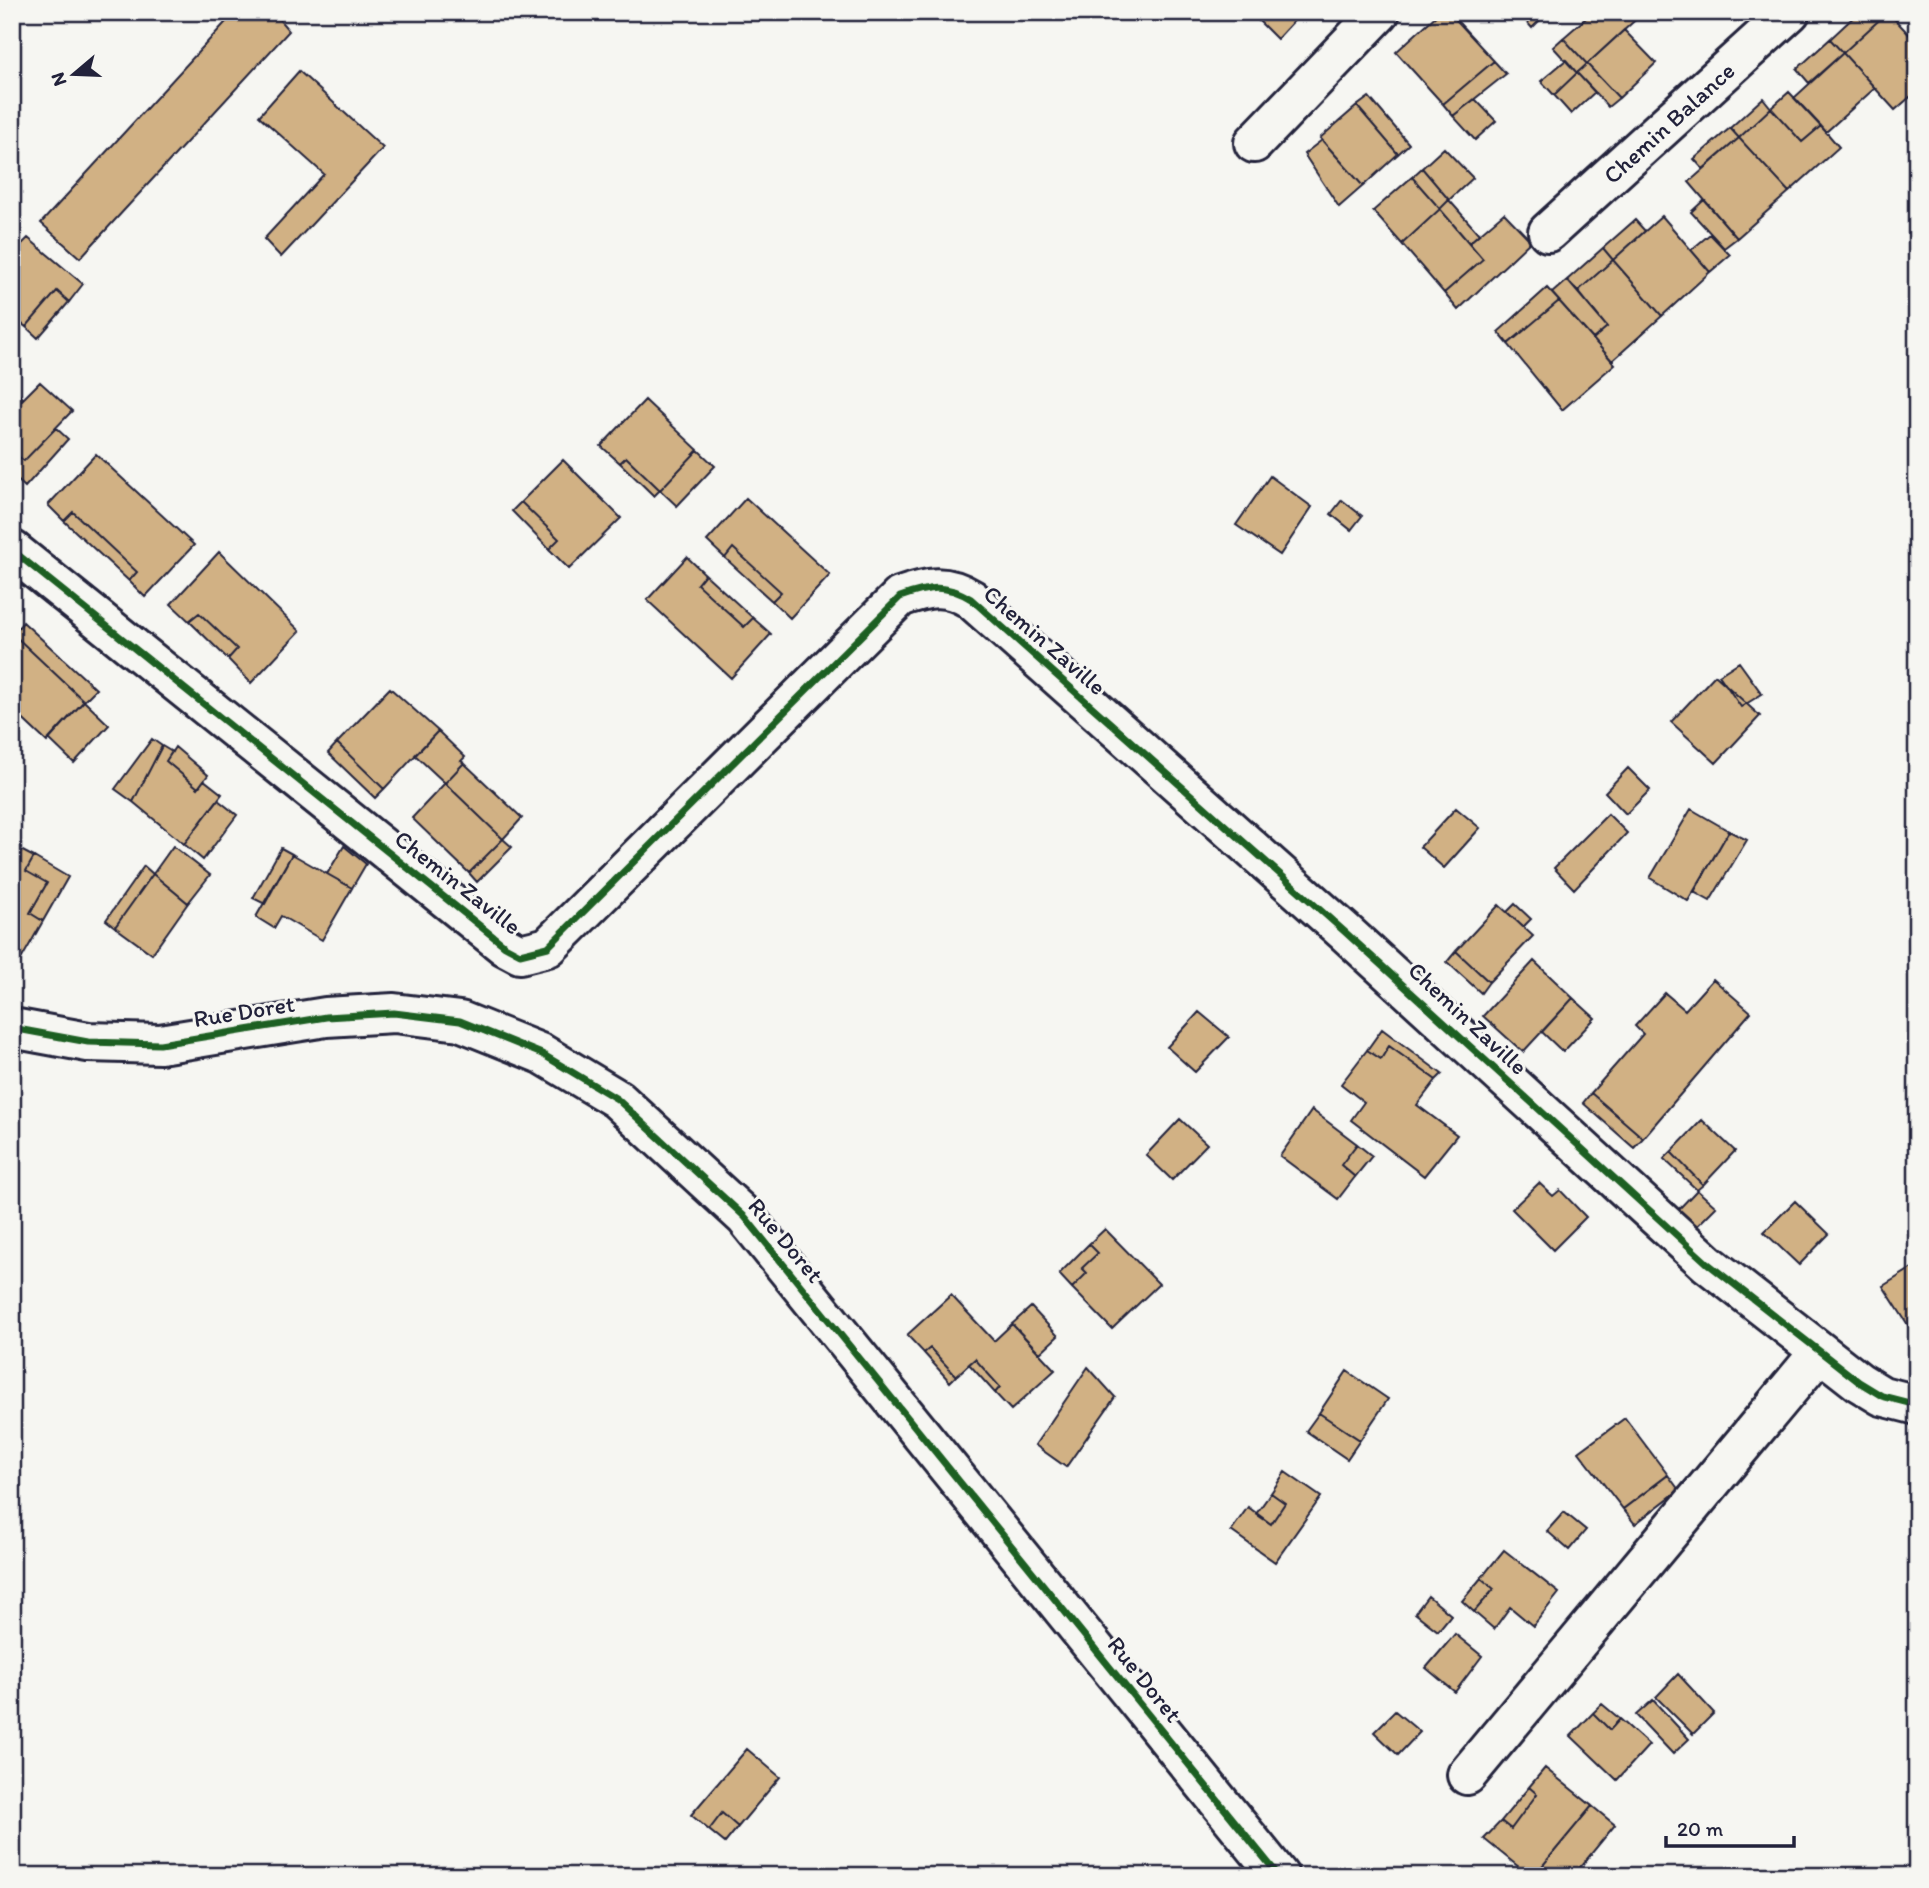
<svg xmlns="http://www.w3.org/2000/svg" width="1929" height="1888" viewBox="0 0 1929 1888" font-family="Itim,sans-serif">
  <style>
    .building { fill: #d1b184; stroke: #22223b; stroke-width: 2 }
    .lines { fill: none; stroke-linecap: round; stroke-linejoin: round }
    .street-casing { stroke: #22223b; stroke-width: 44 }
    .street { stroke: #f6f6f2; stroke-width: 38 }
    .cycleway-casing { stroke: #f6f6f2; stroke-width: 11 }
    .cycleway { stroke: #1b5e20; stroke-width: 7 }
    .labels { text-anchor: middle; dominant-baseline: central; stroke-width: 6; stroke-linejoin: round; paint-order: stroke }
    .street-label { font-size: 24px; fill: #22223b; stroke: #f6f6f2 }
  </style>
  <rect width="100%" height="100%" fill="#f6f6f2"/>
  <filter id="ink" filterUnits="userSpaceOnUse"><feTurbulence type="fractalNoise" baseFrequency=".0143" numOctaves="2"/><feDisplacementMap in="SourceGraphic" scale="14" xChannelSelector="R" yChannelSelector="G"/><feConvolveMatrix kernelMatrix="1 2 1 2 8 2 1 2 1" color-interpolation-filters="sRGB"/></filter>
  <g filter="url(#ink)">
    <!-- building -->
    <path class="building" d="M235,12H273L289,31L80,258L41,223Z
      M1250,12H1302L1277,39Z
      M1440,12H1449L1494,61L1443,104L1396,52Z
      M1518,12H1539L1543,17L1532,28Z
      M1593,12H1644L1587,64L1563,38Z
      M1859,12H1888L1843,53L1830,39Z
      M1888,12L1917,43V91L1895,110L1843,53Z
      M1624,30L1656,63L1619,98L1587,64Z
      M1563,38L1587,64L1577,73L1553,47Z
      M1830,39L1843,53L1809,83L1797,69Z
      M1843,53L1875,88L1826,132L1794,98Z
      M1566,60L1577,73L1554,95L1541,81Z
      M1494,61L1506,74L1453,116L1443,104Z
      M1587,64L1619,98L1608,107L1577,73Z
      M299,71L383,148L281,257L264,239L324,174L259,116Z
      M1577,73L1595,92L1571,114L1554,95Z
      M1789,92L1821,126L1802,142L1771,108Z
      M1369,97L1409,144L1398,154L1357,106Z
      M1763,98L1771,108L1739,138L1730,128Z
      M1475,99L1496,121L1475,140L1453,116Z
      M1357,106L1398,154L1363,186L1320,138Z
      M1771,108L1802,142L1821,126L1839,147L1789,192L1739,138Z
      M1730,128L1739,138L1703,169L1694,159Z
      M1739,138L1789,192L1737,238L1689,182Z
      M1322,140L1363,186L1339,207L1304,154Z
      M1444,148L1473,178L1449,200L1422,168Z
      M1422,168L1449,200L1440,209L1412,177Z
      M1412,177L1440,209L1402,244L1373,211Z
      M1449,200L1479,234L1469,243L1440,209Z
      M1704,200L1737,238L1724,248L1691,212Z
      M1440,209L1483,259L1444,293L1402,244Z
      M1504,213L1531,241L1458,310L1444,293L1483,259L1469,243Z
      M1662,216L1710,272L1662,316L1613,260Z
      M1635,220L1645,231L1613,260L1603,248Z
      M1710,234L1730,255L1710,272L1691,250Z
      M28,238L83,284L69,302L57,291L26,327L12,316V254Z
      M1603,248L1613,260L1578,291L1567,280Z
      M1613,260L1662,316L1612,361L1593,339L1607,327L1578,291Z
      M1567,280L1607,327L1593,339L1552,293Z
      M1547,288L1559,301L1508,344L1498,332Z
      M57,291L69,302L38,338L26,327Z
      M1559,301L1615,364L1562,410L1508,344Z
      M40,382L72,411L24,461L12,451V410Z
      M12,388L23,398L12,410Z
      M645,400L698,450L660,490L626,457L620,463L601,446Z
      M56,428L68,439L25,487L12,475V451L24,461Z
      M698,450L715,466L677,506L660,490Z
      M96,454L194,545L145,597L129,581L137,572L73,512L64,521L48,505Z
      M626,457L660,490L654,496L620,463Z
      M563,460L621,518L569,569L549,549L559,539L521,502Z
      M1270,476L1312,507L1280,555L1236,525Z
      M746,498L830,575L790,618L772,601L781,592L733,548L725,558L707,541Z
      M1342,500L1362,516L1351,530L1331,514Z
      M521,502L559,539L549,549L512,511Z
      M73,512L137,572L129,581L64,521Z
      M733,548L781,592L772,601L725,558Z
      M219,552L300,631L251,683L228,659L237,649L199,613L189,621L171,604Z
      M687,557L705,574L697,584L744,627L753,618L771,634L731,678L647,600Z
      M705,574L753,618L744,627L697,584Z
      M199,613L237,649L228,659L189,621Z
      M23,622L96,689L84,701L13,634Z
      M13,634L84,701L47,742L12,709Z
      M1739,662L1762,694L1741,707L1719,675Z
      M1715,675L1760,716L1716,763L1671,722Z
      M390,688L438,731L384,789L337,743Z
      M84,701L109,725L74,763L49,739Z
      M438,731L465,757L461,761L464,763L445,783L415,755Z
      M152,739L162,746L133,802L115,789Z
      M337,743L384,789L375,798L328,753Z
      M162,746L172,752L166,761L198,788L204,780L222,794L184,844L133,802Z
      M175,747L208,775L198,788L166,761Z
      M464,763L522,818L503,839L445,783Z
      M1628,768L1650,790L1626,814L1605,792Z
      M445,783L503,839L469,873L412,818Z
      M218,800L237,815L203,860L184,844Z
      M1456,808L1480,828L1444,868L1420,847Z
      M1691,809L1729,831L1688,901L1650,878Z
      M1608,814L1627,833L1574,889L1554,868Z
      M1729,831L1747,840L1710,901L1694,892Z
      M503,839L512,847L477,882L469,873Z
      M173,846L210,875L188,903L153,874Z
      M344,846L366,864L352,888L327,874Z
      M15,847L34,857L26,871L47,883L30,913L43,921L22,958L12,953V851Z
      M281,848L292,854L265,904L253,898Z
      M292,854L352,888L322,940L281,916L274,928L256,917Z
      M34,857L68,877L43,921L30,913L47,883L26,871Z
      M144,866L153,874L115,927L106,920Z
      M153,874L188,903L152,954L115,927Z
      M1515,904L1531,919L1523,927L1507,912Z
      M1499,905L1533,936L1489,982L1456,951Z
      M1456,951L1489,982L1481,993L1447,962Z
      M1534,961L1573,998L1523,1052L1483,1016Z
      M1713,979L1751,1012L1643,1138L1591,1093L1643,1034L1635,1026L1665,993L1685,1010Z
      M1573,998L1595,1018L1563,1052L1542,1032Z
      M1199,1012L1229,1037L1195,1072L1167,1047Z
      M1382,1029L1442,1074L1436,1080L1389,1046L1381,1059L1367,1050Z
      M1389,1046L1436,1080L1417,1105L1457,1135L1424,1176L1351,1120L1364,1102L1341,1084L1367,1050L1381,1059Z
      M1591,1093L1643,1138L1634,1148L1583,1103Z
      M1312,1110L1357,1144L1341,1165L1355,1177L1338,1199L1280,1156Z
      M1180,1119L1207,1144L1172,1180L1146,1155Z
      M1702,1120L1735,1151L1703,1185L1671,1152Z
      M1357,1144L1372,1156L1355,1177L1341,1165Z
      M1671,1152L1703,1185L1697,1190L1664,1159Z
      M1539,1183L1553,1196L1560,1190L1586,1217L1553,1250L1512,1209Z
      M1697,1190L1716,1207L1695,1228L1677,1211Z
      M1795,1201L1829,1234L1799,1265L1764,1232Z
      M1105,1229L1159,1284L1112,1329L1072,1288L1087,1273L1082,1268L1098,1253L1089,1244Z
      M1089,1244L1098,1253L1082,1268L1087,1273L1072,1288L1059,1274Z
      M1917,1265V1324L1910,1328L1883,1286Z
      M951,1295L994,1341L1012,1324L1055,1370L1011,1410L995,1393L1000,1387L975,1359L956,1376L930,1348L924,1353L907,1335Z
      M1031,1307L1058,1336L1040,1353L1012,1324Z
      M930,1348L956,1376L950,1382L924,1353Z
      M975,1359L1000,1387L995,1393L969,1364Z
      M1088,1367L1115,1397L1066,1467L1035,1445Z
      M1347,1371L1388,1399L1360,1440L1319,1413Z
      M1319,1413L1360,1440L1347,1459L1306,1431Z
      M1625,1418L1668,1475L1623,1509L1579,1452Z
      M1285,1472L1321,1497L1275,1562L1231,1531L1248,1507L1271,1524L1285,1503L1271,1493Z
      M1668,1475L1679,1490L1635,1524L1623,1509Z
      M1271,1493L1285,1503L1271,1524L1256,1514Z
      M1564,1512L1586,1530L1569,1550L1547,1531Z
      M1504,1550L1559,1593L1533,1626L1510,1607L1494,1629L1474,1612L1494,1589L1481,1578Z
      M1481,1578L1494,1589L1474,1612L1462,1601Z
      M1428,1596L1451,1615L1438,1631L1415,1613Z
      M1455,1634L1482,1656L1455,1692L1426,1668Z
      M1678,1674L1714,1713L1693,1734L1656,1697Z
      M1653,1700L1689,1739L1673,1754L1636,1715Z
      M1602,1704L1620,1719L1610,1730L1593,1713Z
      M1395,1711L1420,1732L1398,1755L1374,1732Z
      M1593,1713L1610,1730L1620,1719L1649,1745L1617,1780L1571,1736Z
      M747,1749L780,1777L738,1827L722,1813L709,1830L691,1815Z
      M1545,1768L1592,1806L1534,1876H1530L1484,1839L1501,1821L1511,1829L1537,1794L1529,1787Z
      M1529,1787L1537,1794L1511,1829L1501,1821Z
      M1592,1806L1615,1825L1573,1876H1534Z
      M722,1813L738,1827L725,1843L709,1830Z"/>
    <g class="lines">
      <defs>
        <g id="street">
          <path d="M1254,143L1380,12"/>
          <path id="s1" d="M1548,232L1790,12"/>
          <path d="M12,550L505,946L520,954L548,947L900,597C928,587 945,583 971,599L1345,932L1707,1263L1859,1382L1882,1396L1917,1405"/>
          <path d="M12,1028L88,1042L160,1044L326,1017L394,1013L460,1021L542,1054L617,1099L745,1217L1279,1876"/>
          <path d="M1467,1775L1819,1353"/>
        </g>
      </defs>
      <!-- street casing -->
      <use href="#street" class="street-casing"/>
      <!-- street -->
      <use href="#street" class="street"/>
      <defs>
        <path id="cycleway" d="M12,550L505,946L520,954L548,947L900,597C928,587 945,583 971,599L1345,932L1707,1263L1859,1382L1882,1396L1917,1405
          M12,1028L88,1042L160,1044L326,1017L394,1013L460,1021L542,1054L617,1099L745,1217L1279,1876"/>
      </defs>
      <!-- cycleway casing -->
      <use href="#cycleway" class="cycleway-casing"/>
      <!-- cycleway -->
      <use href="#cycleway" class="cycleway"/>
    </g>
  </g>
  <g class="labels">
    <!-- street labels -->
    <g class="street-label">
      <text stroke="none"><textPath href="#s1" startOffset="163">Chemin Balance</textPath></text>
      <text transform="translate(1045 640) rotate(41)">Chemin Zaville</text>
      <text transform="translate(458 882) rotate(38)">Chemin Zaville</text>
      <text transform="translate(244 1011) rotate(-9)">Rue Doret</text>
      <text transform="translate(1468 1018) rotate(43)">Chemin Zaville</text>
      <text transform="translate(786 1240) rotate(50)">Rue Doret</text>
      <text transform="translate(1145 1679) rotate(51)">Rue Doret</text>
    </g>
  </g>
  <!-- margin -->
  <rect width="1929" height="1888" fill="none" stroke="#f6f6f2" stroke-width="42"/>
  <rect x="21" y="21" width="1887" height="1846" fill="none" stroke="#22223b" stroke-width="2.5" filter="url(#ink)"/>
  <!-- north arrow -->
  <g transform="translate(74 74) rotate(251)" stroke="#f6f6f2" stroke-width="5" paint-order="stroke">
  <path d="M0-5L12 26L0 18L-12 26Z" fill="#22223b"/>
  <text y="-10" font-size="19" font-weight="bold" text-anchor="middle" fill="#22223b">N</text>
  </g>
  <!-- scale -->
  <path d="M1666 1836v10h128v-10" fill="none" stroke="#22223b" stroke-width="3.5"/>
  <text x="1677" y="1836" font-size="21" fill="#22223b" stroke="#f6f6f2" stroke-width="5" paint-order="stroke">20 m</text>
</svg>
